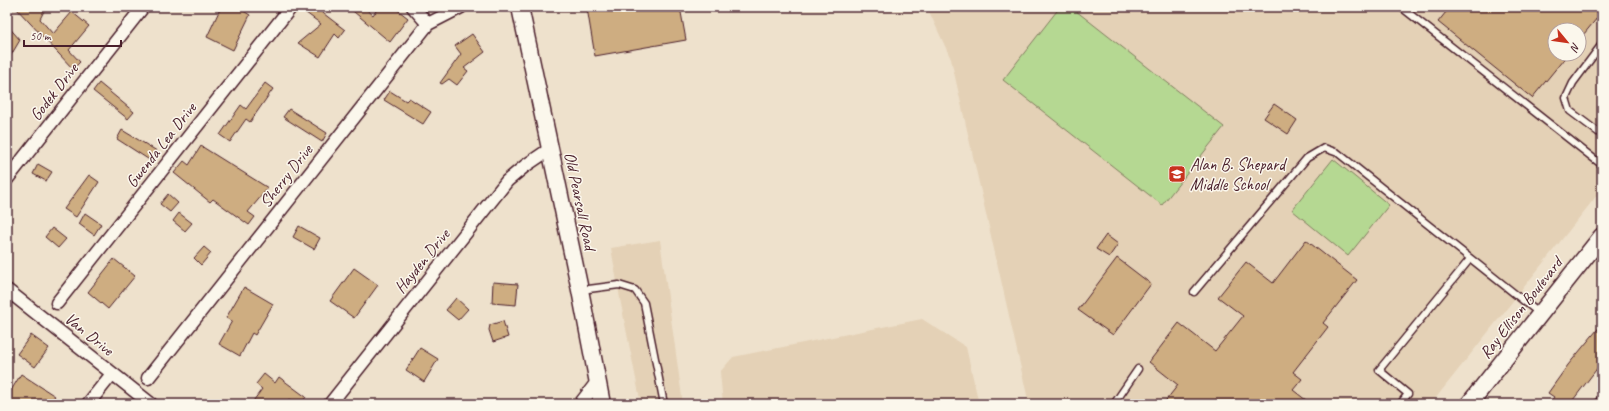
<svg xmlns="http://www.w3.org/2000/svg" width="1609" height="411" viewBox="0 0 1609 411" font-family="Caveat,sans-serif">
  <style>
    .built { fill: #e4d1b6; fill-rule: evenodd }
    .green { fill: #b5d892; stroke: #807c5e }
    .building { fill: #cead81; stroke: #4a1f2b }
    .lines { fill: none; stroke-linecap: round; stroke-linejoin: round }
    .service-casing { stroke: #4a1f2b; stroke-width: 9 }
    .minor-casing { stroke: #4a1f2b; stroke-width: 15 }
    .secondary-casing { stroke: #4a1f2b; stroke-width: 19 }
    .service { stroke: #fbf7ec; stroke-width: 6 }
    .minor { stroke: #fbf7ec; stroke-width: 12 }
    .secondary { stroke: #fbf7ec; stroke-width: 16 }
    .labels { text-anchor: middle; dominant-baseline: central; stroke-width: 3; stroke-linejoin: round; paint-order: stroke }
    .street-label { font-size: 17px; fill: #4a1f2b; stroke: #fbf7ec }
    .poi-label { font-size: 17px; fill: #4a1f2b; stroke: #fbf7ec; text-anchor: start }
  </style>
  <rect width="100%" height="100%" fill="#eee1cc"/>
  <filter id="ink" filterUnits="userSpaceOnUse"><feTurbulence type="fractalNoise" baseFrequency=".025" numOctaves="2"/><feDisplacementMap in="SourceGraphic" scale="8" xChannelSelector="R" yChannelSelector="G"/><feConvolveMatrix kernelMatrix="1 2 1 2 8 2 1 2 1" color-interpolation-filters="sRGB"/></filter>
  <g filter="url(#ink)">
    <!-- built -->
    <path class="built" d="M927,7H1602V189L1431,404H1029L951,59ZM1555,30H1579V54H1555Z
      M660,240L683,404H641L621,304L611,248Z
      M922,319L966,347L979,404H723L720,372L733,357Z"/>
    <!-- green -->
    <path class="green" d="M1060,7H1071L1224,127L1162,205L1003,80Z
      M1333,159L1389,205L1348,256L1292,210Z"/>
    <!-- building -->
    <path class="building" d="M15,7H46L40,19L53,34L72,12L89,26L69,50L80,62L73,69Z
      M221,7H237L250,15L233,50L207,37Z
      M298,7H315L345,30L339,38L335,34L320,57L298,43L321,24Z
      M348,7H364L373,15L379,7H394L408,18L390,42Z
      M595,7H680L686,40L595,56L587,8Z
      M1450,7H1602V12L1579,40V30H1555V54H1568L1532,98L1438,22Z
      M7,25L20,40L7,62Z
      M472,34L485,52L464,68L468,71L457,85L449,79L442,84L440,83L461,54L455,46Z
      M99,83L134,112L128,119L93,91Z
      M265,83L273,89L250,122L246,119L230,142L220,135L241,105L246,109Z
      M390,91L406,101L409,98L431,112L423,124L384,100Z
      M1274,104L1297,120L1288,134L1264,118Z
      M289,109L327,133L322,142L283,117Z
      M122,130L157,151L151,161L117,139Z
      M201,146L268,188L248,212L255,217L249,225L213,199L210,202L174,173L184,161L189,165Z
      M38,164L52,172L46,181L33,174Z
      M89,175L99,182L76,217L64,209Z
      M168,194L178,203L170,212L160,204Z
      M85,213L101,224L94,235L79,224Z
      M179,213L192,223L185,231L173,221Z
      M299,226L320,238L314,249L293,237Z
      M52,228L66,239L58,248L45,237Z
      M1106,235L1118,244L1109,257L1096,249Z
      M1306,240L1357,280L1323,323L1328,327L1293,372L1302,379L1293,390L1311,404H1163L1178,385L1149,362L1179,323L1215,351L1243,316L1218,297L1246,262L1273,283Z
      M204,247L211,253L201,265L194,258Z
      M1117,258L1151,284L1113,335L1078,310Z
      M114,259L135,276L108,309L88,292Z
      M354,268L378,285L354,318L330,301Z
      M493,282L518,284L516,305L492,303Z
      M244,287L273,304L255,335L252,333L240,356L219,344L232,321L226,318Z
      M456,298L468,309L458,320L446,310Z
      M503,321L508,337L493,342L489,330L490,325Z
      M1602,324V362L1570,404H1549L1554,397L1548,393L1568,365Z
      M31,335L49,348L35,367L17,354Z
      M420,348L438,359L424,382L406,370Z
      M21,374L55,396L49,404H7V397Z
      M264,374L275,383L279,377L306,397L301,404H296L289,399L285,404H251L262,389L256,384Z"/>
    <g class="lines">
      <defs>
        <path id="service" d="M1401,7L1602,165
          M1602,44L1573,83L1566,98L1570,111L1602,135
          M581,290L619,285L635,290L644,303L664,404
          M1194,292L1307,158L1324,148L1338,153L1539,313
          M1114,404L1138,369
          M1400,404L1408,394L1379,370L1470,259"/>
        <path id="minor" d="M413,7L428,24
          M7,179L143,7
          M7,290L151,404
          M57,303L291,7
          M148,378L428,24L461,7
          M88,404L112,374
          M330,404L507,181L525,166L550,149
          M580,404L597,382
          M1601,404L1602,402"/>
        <path id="secondary" d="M520,7L580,290L602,404
          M1469,404L1602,236"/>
      </defs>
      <!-- service casing -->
      <use href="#service" class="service-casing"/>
      <!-- minor casing -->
      <use href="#minor" class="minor-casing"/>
      <!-- secondary casing -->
      <use href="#secondary" class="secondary-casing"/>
      <!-- service -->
      <use href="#service" class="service"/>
      <!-- minor -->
      <use href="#minor" class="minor"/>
      <!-- secondary -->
      <use href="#secondary" class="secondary"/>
    </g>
  </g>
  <!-- icons -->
  <defs>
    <symbol id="school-square" viewBox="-11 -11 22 22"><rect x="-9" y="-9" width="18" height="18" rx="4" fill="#c8321e" stroke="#fbf7ec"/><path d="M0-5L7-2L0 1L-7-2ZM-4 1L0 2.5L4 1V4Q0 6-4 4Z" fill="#fff"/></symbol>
  </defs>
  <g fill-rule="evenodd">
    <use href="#school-square" x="1167" y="164" width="20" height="20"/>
  </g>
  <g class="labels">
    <!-- street labels -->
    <g class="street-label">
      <text transform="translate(54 92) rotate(-52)">Godek Drive</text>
      <text transform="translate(161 145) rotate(-52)">Gwenda Lea Drive</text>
      <text transform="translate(286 176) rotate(-52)">Sherry Drive</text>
      <text transform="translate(580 201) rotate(78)">Old Pearsall Road</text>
      <text transform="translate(422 261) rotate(-51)">Hayden Drive</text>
      <text transform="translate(1521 308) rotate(-52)">Ray Ellison Boulevard</text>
      <text transform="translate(89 334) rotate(39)">Van Drive</text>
    </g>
    <!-- poi labels -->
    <g class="poi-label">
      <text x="1190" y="164">Alan B. Shepard<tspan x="1190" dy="20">Middle School</tspan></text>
    </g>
  </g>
  <!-- margin -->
  <rect width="1609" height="411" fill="none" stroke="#fbf7ec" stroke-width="24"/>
  <rect x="12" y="12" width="1585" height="387" fill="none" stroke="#4a1f2b" stroke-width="1.5" filter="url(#ink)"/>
  <!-- north arrow -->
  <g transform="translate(1567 42) rotate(119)"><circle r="19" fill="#fbf7ec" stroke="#b4a19f"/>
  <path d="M0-3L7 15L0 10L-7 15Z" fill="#c8321e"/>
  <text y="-6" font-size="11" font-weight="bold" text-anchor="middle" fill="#4a1f2b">N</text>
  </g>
  <!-- scale -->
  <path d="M24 40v6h97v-6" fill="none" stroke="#4a1f2b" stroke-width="2"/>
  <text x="30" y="40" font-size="12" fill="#4a1f2b" stroke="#fbf7ec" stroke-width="3" paint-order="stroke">50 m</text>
</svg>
